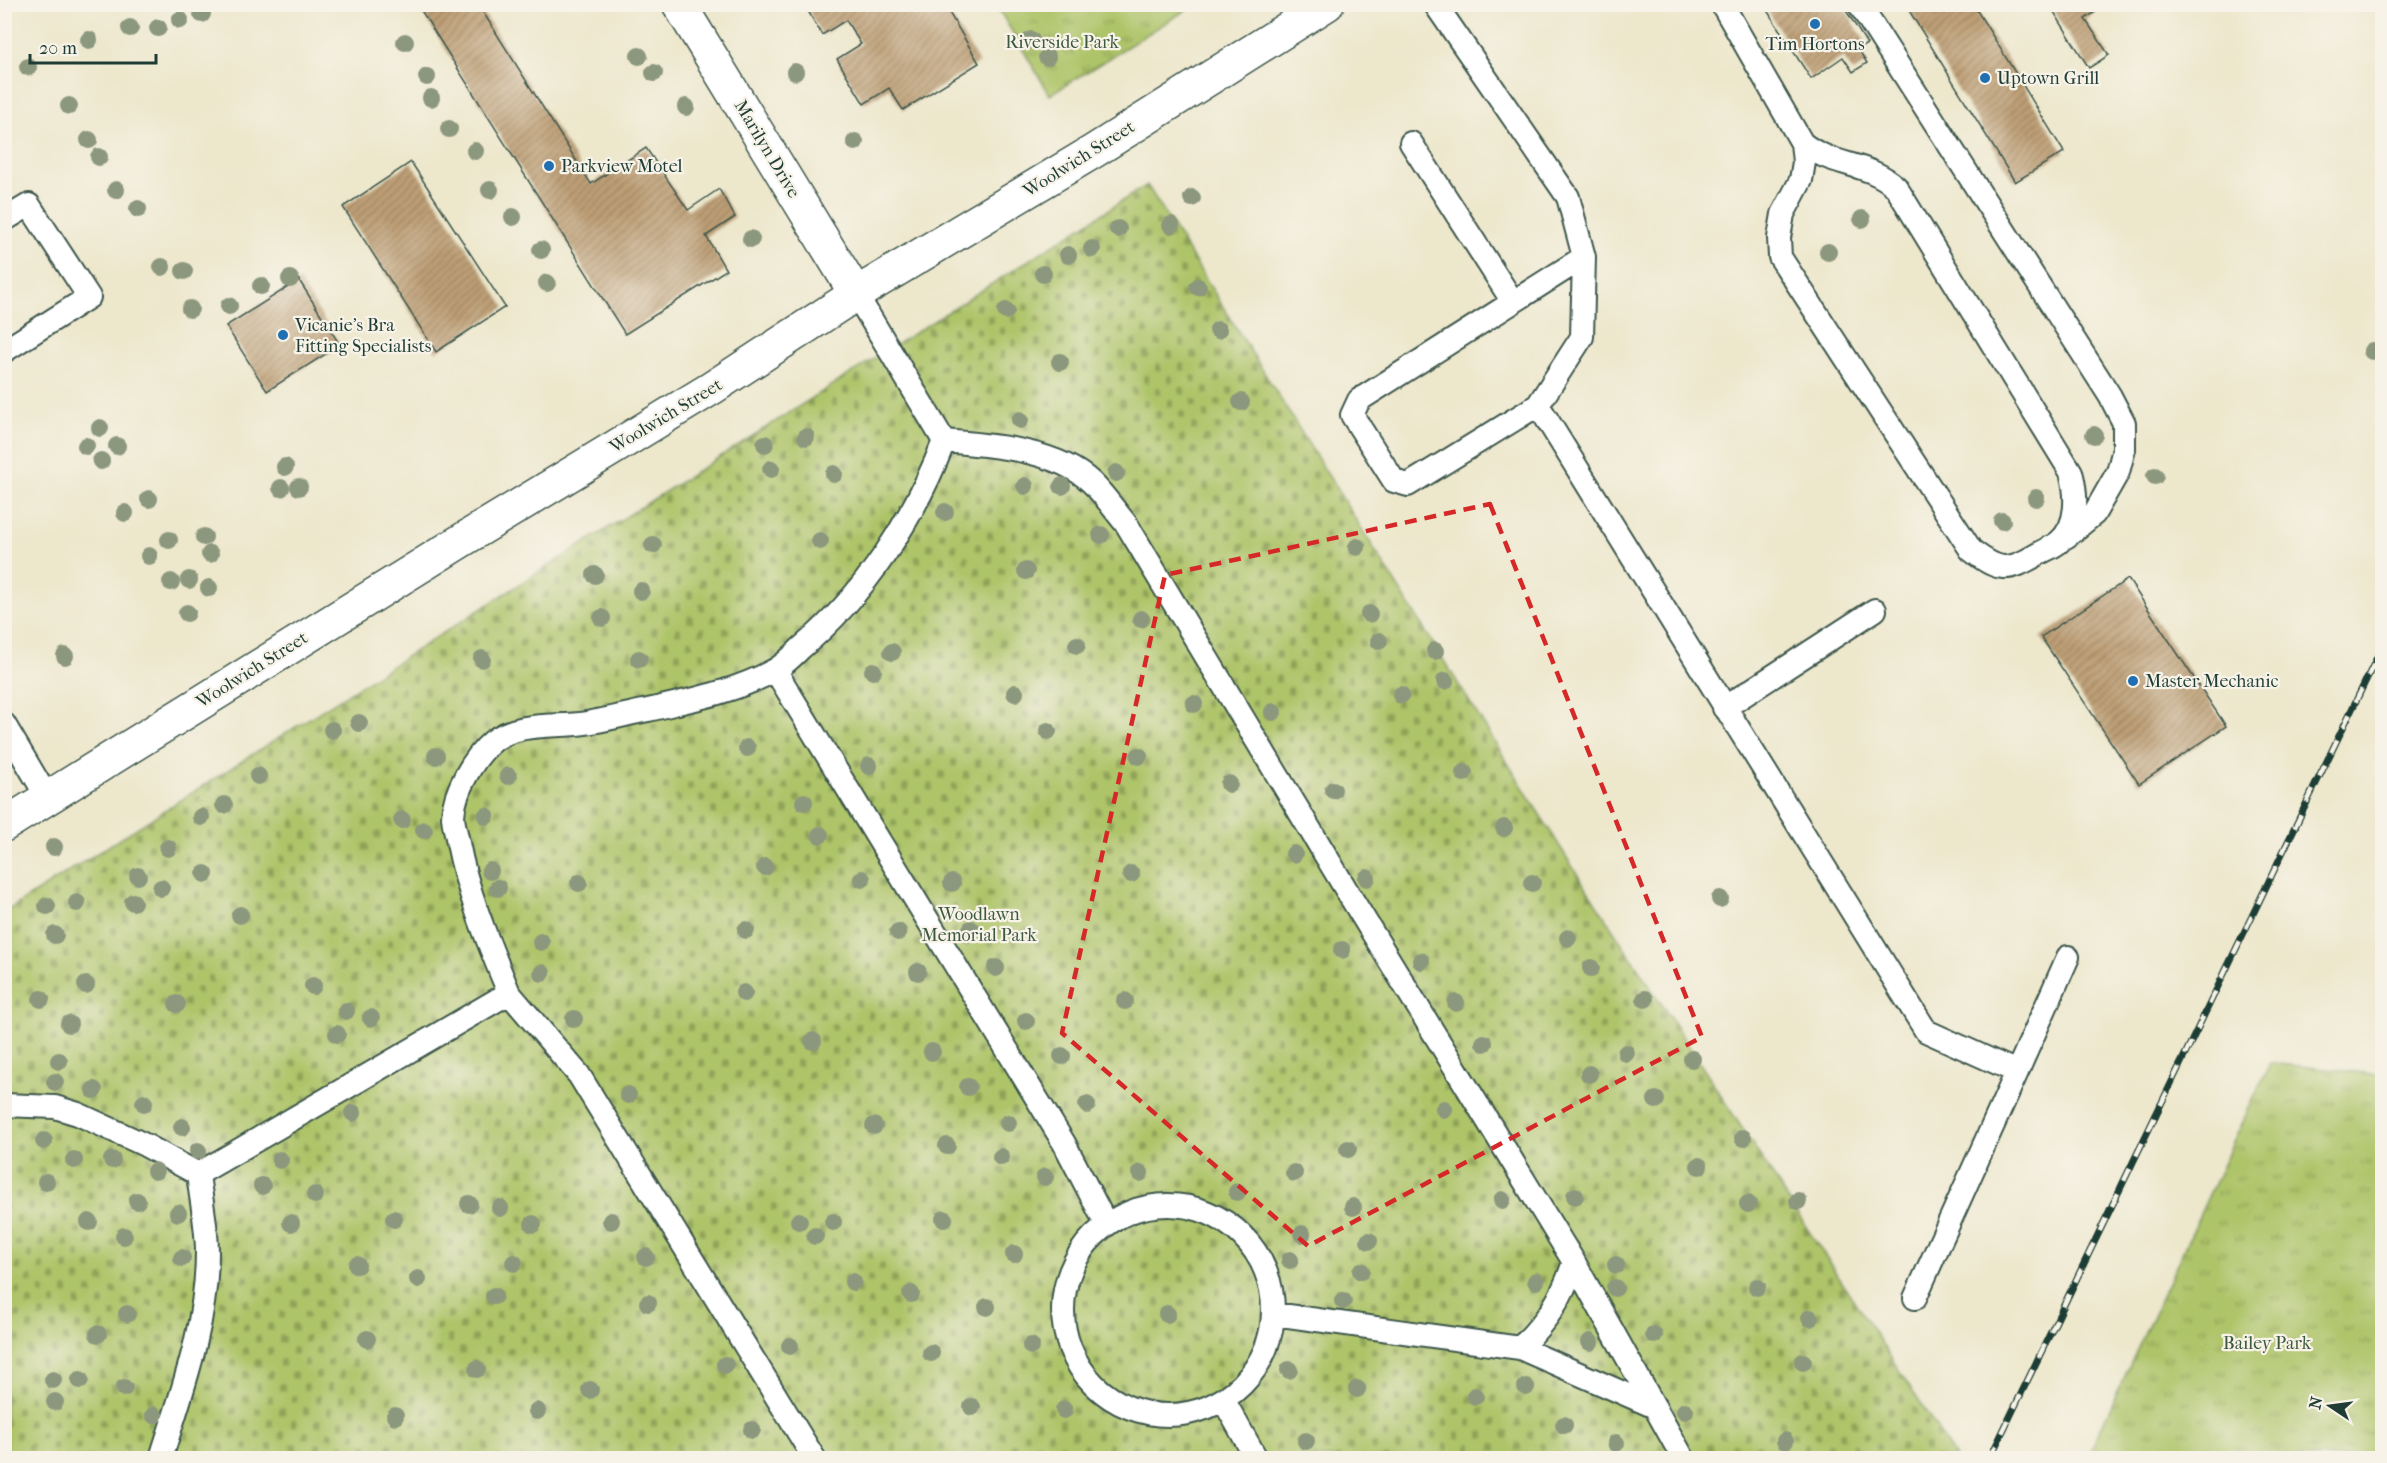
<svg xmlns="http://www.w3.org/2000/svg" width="2387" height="1463" viewBox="0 0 2387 1463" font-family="'IM FELL French Canon',serif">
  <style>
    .cemetery { fill: url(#cemetery-stones); stroke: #66804e; stroke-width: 1.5 }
    .park { fill: url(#park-tufts); stroke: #66804e; stroke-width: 1.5 }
    .building { fill: url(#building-hatch) }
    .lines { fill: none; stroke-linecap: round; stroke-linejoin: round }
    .lane-casing { stroke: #3e564b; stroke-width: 26 }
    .street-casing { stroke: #3e564b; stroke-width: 36 }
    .secondary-casing { stroke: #3e564b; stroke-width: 36 }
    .lane { stroke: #fff; stroke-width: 22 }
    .street { stroke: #fff; stroke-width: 33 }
    .secondary { stroke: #fff; stroke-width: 33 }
    .rail-casing { stroke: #1f3d34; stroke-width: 7 }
    .rail { stroke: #f7f3e8; stroke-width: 4.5; stroke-dasharray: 14; stroke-linecap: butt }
    .tree { fill: #8c987e }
    .marked { fill: none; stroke: #d62828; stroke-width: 4.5; stroke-dasharray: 12 8; stroke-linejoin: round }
    .poi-dot { fill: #1f6fb2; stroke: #f7f3e8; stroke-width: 2 }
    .labels { text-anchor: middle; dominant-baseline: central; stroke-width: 4.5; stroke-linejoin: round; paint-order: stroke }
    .park-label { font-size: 18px; fill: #3c583f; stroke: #f7f3e8 }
    .poi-label { font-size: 18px; fill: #1f3d34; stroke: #f7f3e8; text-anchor: start }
    .street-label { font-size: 18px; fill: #1f3d34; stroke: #f7f3e8 }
  </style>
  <defs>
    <pattern id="cemetery-stones" width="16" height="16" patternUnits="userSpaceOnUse" patternTransform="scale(1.5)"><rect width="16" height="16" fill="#aec469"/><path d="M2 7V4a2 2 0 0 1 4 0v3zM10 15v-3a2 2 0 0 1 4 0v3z" fill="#8da057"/></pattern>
    <pattern id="park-tufts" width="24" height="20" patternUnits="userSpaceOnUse" patternTransform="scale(1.5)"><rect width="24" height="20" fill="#aec469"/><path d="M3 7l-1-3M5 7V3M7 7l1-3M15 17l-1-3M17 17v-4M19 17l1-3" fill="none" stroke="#8da057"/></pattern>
    <pattern id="building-hatch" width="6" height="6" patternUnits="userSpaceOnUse" patternTransform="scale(1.5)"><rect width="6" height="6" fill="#be9f76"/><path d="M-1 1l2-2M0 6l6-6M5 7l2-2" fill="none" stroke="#9a8362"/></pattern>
  </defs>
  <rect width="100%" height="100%" fill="#f7f3e8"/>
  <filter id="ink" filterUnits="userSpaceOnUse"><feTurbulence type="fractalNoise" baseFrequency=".0167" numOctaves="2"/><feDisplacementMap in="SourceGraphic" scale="12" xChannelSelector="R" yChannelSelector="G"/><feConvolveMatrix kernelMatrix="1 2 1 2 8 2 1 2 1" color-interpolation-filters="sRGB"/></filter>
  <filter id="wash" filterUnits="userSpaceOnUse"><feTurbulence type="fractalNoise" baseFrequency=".008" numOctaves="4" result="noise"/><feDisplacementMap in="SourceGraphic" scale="24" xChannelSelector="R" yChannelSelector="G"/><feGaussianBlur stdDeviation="1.35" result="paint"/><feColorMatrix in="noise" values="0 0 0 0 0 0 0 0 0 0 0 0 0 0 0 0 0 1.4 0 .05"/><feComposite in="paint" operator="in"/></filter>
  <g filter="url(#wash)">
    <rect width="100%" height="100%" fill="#ede7cc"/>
    <!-- cemetery -->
    <path class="cemetery" d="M1147,185L1577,874L1956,1458H5V912Z"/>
    <!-- park -->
    <path class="park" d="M996,5H1194L1050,95Z
      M2270,1063L2382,1075V1458H2087Z"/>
    <g id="blocks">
      <!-- building -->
      <path class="building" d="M417,4H478L591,184L646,148L688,210L719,189L735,217L706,236L726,270L625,334Z
        M804,4H944L979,63L903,110L889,88L864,104L837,59L861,44L852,30L846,20L822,35Z
        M1763,4H1842L1867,44L1858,49L1867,63L1853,72L1843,57L1811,79Z
        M1905,4H1973L2064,152L2015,182Z
        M2049,4H2107L2085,19L2109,55L2089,68Z
        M411,162L505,307L436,352L343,207Z
        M299,280L340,345L267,391L226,326Z
        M2128,579L2226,726L2139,784L2041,637Z"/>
    </g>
  </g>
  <g filter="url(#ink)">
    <use href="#blocks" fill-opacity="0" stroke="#3e564b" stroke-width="1.5"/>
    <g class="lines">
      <defs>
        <path id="lane" d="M1435,4L1568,197L1584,257L1582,337L1538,405L1408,485L1394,481L1352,415L1359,400L1584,257
          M1722,4L1802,143C1832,167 1867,161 1896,187L2071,472C2077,494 2079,525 2059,542C2053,547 2045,550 2038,554C2008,572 1999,572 1971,550L1780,257L1779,238L1783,214L1801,180L1804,162L1802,143
          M1859,4L2110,396L2124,423V449L2118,472L2094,514L2066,537
          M1411,143L1513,302
          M4,220L29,205L89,297L4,351
          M856,294L944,441
          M1538,405L1926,1031L2017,1072L1915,1298
          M944,441C989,445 1056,449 1091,482C1104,494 1115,511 1127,525L1350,896L1574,1262L1683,1458
          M775,670L1064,1143L1106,1224
          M1724,708L1875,610
          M4,724L47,797
          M509,993L579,1075L814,1458
          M2017,1072L2068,957
          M4,1105L55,1107L78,1114L145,1145L198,1174
          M198,1174L509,993C489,944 468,895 458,843C457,835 453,824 453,816C454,791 474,757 493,741C519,721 556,728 586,723C606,720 627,714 648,710C690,700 735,692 773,671C783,666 793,656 801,648C864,596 915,517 944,441
          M1063 1310a105 105 0 1 1 210 0a105 105 0 1 1-210 0Z
          M1274,1314L1520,1348L1655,1407
          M1520,1348C1548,1319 1561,1301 1574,1262
          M1224,1401L1256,1458
          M161,1458C182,1391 207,1324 207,1252C207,1227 201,1200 198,1174"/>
        <path id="street" d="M679,4L856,294"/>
        <path id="secondary" d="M4,825L464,539L712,388L856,294L1094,151L1327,4"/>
      </defs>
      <!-- lane casing -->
      <use href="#lane" class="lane-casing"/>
      <!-- street casing -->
      <use href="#street" class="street-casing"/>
      <!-- secondary casing -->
      <use href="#secondary" class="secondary-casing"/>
      <!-- lane -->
      <use href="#lane" class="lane"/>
      <!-- street -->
      <use href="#street" class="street"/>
      <!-- secondary -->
      <use href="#secondary" class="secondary"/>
      <defs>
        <path id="rail" d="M1990,1458L2382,647"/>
      </defs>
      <!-- rail casing -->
      <use href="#rail" class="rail-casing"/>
      <!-- rail -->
      <use href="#rail" class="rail"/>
    </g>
    <!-- trees -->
    <g class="tree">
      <circle cx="202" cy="14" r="9"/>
      <circle cx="180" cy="20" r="9"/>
      <circle cx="130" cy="28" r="9"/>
      <circle cx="158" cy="28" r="9"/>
      <circle cx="89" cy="40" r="9"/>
      <circle cx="1031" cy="40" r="9"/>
      <circle cx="405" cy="42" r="9"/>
      <circle cx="639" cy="56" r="9"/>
      <circle cx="1047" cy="57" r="9"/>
      <circle cx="28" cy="67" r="9"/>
      <circle cx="795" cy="72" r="9"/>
      <circle cx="654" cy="73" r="9"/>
      <circle cx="427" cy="77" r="9"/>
      <circle cx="431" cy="98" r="9"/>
      <circle cx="69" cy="106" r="9"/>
      <circle cx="686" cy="107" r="9"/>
      <circle cx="449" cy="129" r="9"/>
      <circle cx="89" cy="140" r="9"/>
      <circle cx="855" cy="142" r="9"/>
      <circle cx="475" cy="151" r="9"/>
      <circle cx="99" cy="157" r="9"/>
      <circle cx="116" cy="190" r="9"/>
      <circle cx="490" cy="190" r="9"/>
      <circle cx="1192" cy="198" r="9"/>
      <circle cx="138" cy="209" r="9"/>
      <circle cx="513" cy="217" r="9"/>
      <circle cx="1862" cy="219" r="9"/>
      <circle cx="1171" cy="225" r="9"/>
      <circle cx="1118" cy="229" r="9"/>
      <circle cx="751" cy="239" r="9"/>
      <circle cx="1092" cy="249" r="9"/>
      <circle cx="541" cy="250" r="9"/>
      <circle cx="1828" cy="252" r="9"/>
      <circle cx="1068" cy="255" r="9"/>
      <circle cx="162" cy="267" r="9"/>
      <circle cx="184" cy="271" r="9"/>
      <circle cx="1043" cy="274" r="9"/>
      <circle cx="290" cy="279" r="9"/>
      <circle cx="547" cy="283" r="9"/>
      <circle cx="261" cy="286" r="9"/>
      <circle cx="1198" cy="287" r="9"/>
      <circle cx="229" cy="306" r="9"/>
      <circle cx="190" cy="309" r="9"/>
      <circle cx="1006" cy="311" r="9"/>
      <circle cx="1218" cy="330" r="9"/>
      <circle cx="2372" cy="351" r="9"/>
      <circle cx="1060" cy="362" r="9"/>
      <circle cx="1241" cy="402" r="9"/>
      <circle cx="1020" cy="420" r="9"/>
      <circle cx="100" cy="428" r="9"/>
      <circle cx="2094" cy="435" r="9"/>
      <circle cx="806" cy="437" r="9"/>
      <circle cx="765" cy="444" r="9"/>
      <circle cx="86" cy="446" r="9"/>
      <circle cx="117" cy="446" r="9"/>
      <circle cx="101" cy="461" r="9"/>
      <circle cx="285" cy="467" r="9"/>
      <circle cx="771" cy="469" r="9"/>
      <circle cx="1116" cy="473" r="9"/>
      <circle cx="834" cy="474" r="9"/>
      <circle cx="2155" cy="476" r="9"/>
      <circle cx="1025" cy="486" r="9"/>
      <circle cx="1062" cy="486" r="9"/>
      <circle cx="299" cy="487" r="9"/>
      <circle cx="281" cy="488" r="9"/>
      <circle cx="2036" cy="498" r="9"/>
      <circle cx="149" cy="499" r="9"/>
      <circle cx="945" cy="512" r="9"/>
      <circle cx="125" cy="513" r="9"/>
      <circle cx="2002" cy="521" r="9"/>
      <circle cx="1101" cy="535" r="9"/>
      <circle cx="204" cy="537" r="9"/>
      <circle cx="169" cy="540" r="9"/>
      <circle cx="820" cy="541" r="9"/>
      <circle cx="653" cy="545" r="9"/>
      <circle cx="1357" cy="547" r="9"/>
      <circle cx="210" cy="554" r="9"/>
      <circle cx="149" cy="556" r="9"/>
      <circle cx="1026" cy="571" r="9"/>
      <circle cx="595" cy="575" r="9"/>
      <circle cx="189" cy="580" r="9"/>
      <circle cx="171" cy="582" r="9"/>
      <circle cx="209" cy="588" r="9"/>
      <circle cx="641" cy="591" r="9"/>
      <circle cx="187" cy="613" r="9"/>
      <circle cx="1369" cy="614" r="9"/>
      <circle cx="602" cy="618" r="9"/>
      <circle cx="1141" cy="619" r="9"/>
      <circle cx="1379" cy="641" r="9"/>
      <circle cx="1077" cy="645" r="9"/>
      <circle cx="1435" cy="651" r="9"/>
      <circle cx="892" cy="652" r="9"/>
      <circle cx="65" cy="656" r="9"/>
      <circle cx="482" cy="659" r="9"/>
      <circle cx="639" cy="659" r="9"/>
      <circle cx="873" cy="671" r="9"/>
      <circle cx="1445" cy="681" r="9"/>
      <circle cx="1015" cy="693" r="9"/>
      <circle cx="1401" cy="695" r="9"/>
      <circle cx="1194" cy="704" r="9"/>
      <circle cx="1273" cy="712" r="9"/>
      <circle cx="359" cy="723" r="9"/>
      <circle cx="332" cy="730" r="9"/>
      <circle cx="1048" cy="731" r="9"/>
      <circle cx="747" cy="748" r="9"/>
      <circle cx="436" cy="756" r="9"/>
      <circle cx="1139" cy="756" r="9"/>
      <circle cx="869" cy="766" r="9"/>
      <circle cx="1464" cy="773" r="9"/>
      <circle cx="258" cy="776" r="9"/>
      <circle cx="508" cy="776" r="9"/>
      <circle cx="1229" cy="784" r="9"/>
      <circle cx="1333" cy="790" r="9"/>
      <circle cx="804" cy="802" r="9"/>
      <circle cx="224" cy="805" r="9"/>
      <circle cx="486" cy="816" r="9"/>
      <circle cx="201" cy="817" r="9"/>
      <circle cx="402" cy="820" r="9"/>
      <circle cx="1504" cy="828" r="9"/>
      <circle cx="424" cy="830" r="9"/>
      <circle cx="820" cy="835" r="9"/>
      <circle cx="54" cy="847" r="9"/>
      <circle cx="168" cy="848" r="9"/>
      <circle cx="1294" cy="854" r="9"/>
      <circle cx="765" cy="867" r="9"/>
      <circle cx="490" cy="871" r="9"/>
      <circle cx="205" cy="874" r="9"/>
      <circle cx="1131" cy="874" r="9"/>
      <circle cx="138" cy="876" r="9"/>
      <circle cx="1367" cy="878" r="9"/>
      <circle cx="862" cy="879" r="9"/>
      <circle cx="579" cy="883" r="9"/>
      <circle cx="952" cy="883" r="9"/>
      <circle cx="1532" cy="883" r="9"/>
      <circle cx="161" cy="888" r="9"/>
      <circle cx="498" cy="888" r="9"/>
      <circle cx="1720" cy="899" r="9"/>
      <circle cx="133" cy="902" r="9"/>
      <circle cx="77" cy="903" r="9"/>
      <circle cx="47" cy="906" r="9"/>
      <circle cx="240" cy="915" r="9"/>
      <circle cx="971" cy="929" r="9"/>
      <circle cx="746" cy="930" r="9"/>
      <circle cx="898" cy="932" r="9"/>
      <circle cx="55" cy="935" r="9"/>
      <circle cx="1568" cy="938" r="9"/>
      <circle cx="541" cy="942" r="9"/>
      <circle cx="1342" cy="950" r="9"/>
      <circle cx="1421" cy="961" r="9"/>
      <circle cx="996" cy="968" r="9"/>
      <circle cx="1591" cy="968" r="9"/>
      <circle cx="918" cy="972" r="9"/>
      <circle cx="542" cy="973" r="9"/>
      <circle cx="86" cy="985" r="9"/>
      <circle cx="313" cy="986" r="9"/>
      <circle cx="744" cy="993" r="9"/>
      <circle cx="41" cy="999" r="9"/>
      <circle cx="1645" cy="999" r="9"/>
      <circle cx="1125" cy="1001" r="9"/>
      <circle cx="1456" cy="1003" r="9"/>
      <circle cx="177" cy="1004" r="9"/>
      <circle cx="346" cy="1011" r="9"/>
      <circle cx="371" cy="1018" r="9"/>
      <circle cx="574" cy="1019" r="9"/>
      <circle cx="1026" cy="1021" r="9"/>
      <circle cx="69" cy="1024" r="9"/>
      <circle cx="337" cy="1034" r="9"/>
      <circle cx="813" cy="1041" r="9"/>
      <circle cx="1484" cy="1043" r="9"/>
      <circle cx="932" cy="1052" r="9"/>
      <circle cx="1626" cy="1053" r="9"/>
      <circle cx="1062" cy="1056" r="9"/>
      <circle cx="1692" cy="1059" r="9"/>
      <circle cx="59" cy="1061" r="9"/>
      <circle cx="1589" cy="1074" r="9"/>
      <circle cx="55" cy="1082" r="9"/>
      <circle cx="968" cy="1087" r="9"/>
      <circle cx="94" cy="1090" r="9"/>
      <circle cx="628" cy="1095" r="9"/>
      <circle cx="1656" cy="1100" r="9"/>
      <circle cx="144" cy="1103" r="9"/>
      <circle cx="1087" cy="1105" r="9"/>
      <circle cx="1444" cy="1109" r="9"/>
      <circle cx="353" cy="1113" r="9"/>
      <circle cx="1008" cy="1123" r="9"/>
      <circle cx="874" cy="1126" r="9"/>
      <circle cx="182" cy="1127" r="9"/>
      <circle cx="1743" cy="1138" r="9"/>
      <circle cx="44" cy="1141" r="9"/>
      <circle cx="947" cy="1146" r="9"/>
      <circle cx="1348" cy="1149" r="9"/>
      <circle cx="198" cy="1151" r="9"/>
      <circle cx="1001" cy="1157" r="9"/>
      <circle cx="74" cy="1160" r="9"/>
      <circle cx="112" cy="1160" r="9"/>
      <circle cx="280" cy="1160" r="9"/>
      <circle cx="1699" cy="1166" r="9"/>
      <circle cx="155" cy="1171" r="9"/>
      <circle cx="1140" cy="1173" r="9"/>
      <circle cx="1294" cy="1173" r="9"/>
      <circle cx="1045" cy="1177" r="9"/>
      <circle cx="46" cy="1182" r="9"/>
      <circle cx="262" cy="1186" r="9"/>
      <circle cx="1237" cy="1192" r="9"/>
      <circle cx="315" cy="1195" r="9"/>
      <circle cx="1575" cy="1196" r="9"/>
      <circle cx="1502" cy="1200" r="9"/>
      <circle cx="137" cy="1201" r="9"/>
      <circle cx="1798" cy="1201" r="9"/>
      <circle cx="469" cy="1204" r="9"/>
      <circle cx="1748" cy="1204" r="9"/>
      <circle cx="1353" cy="1207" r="9"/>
      <circle cx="500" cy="1208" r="9"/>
      <circle cx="178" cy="1213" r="9"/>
      <circle cx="394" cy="1219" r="9"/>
      <circle cx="944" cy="1219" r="9"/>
      <circle cx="611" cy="1221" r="9"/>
      <circle cx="799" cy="1221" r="9"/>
      <circle cx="89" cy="1222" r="9"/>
      <circle cx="833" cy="1222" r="9"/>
      <circle cx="291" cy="1223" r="9"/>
      <circle cx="533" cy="1224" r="9"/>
      <circle cx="1302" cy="1234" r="9"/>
      <circle cx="124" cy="1236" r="9"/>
      <circle cx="815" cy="1236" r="9"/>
      <circle cx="1369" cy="1241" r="9"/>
      <circle cx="1014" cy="1254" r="9"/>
      <circle cx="646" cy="1257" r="9"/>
      <circle cx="182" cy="1258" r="9"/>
      <circle cx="1290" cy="1260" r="9"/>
      <circle cx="514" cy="1263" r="9"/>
      <circle cx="357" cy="1265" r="9"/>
      <circle cx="1616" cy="1265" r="9"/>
      <circle cx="1361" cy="1271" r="9"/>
      <circle cx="418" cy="1279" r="9"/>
      <circle cx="1536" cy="1281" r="9"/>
      <circle cx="853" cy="1282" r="9"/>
      <circle cx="1757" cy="1287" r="9"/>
      <circle cx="1615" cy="1288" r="9"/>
      <circle cx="911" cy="1294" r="9"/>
      <circle cx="494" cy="1296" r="9"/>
      <circle cx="1343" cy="1301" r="9"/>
      <circle cx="648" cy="1303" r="9"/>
      <circle cx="987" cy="1307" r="9"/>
      <circle cx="127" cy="1314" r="9"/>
      <circle cx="1167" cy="1314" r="9"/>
      <circle cx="1810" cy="1318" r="9"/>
      <circle cx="98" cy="1334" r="9"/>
      <circle cx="1654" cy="1335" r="9"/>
      <circle cx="367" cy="1339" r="9"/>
      <circle cx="1590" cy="1342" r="9"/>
      <circle cx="790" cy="1346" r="9"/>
      <circle cx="1031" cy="1346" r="9"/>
      <circle cx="931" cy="1353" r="9"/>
      <circle cx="1803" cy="1362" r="9"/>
      <circle cx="725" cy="1365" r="9"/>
      <circle cx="477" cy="1369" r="9"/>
      <circle cx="1289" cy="1370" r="9"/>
      <circle cx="53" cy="1380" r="9"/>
      <circle cx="80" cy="1380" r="9"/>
      <circle cx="1526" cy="1387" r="9"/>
      <circle cx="124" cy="1388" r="9"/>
      <circle cx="1357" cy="1389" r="9"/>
      <circle cx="590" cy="1390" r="9"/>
      <circle cx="1475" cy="1396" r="9"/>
      <circle cx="55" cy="1402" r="9"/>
      <circle cx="972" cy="1407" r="9"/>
      <circle cx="1064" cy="1410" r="9"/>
      <circle cx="537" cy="1411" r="9"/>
      <circle cx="1685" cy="1411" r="9"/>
      <circle cx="154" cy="1415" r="9"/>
      <circle cx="395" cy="1416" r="9"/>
      <circle cx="1564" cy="1425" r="9"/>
      <circle cx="752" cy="1430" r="9"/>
      <circle cx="1306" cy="1441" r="9"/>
      <circle cx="1785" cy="1441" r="9"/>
      <circle cx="1616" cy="1443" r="9"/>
    </g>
  </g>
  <!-- marked area -->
  <path class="marked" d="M1490,504L1702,1037L1308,1246L1062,1033L1165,575Z"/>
  <!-- markers -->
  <g class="poi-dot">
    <circle cx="1815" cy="24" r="6"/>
    <circle cx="1985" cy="78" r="6"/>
    <circle cx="549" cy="166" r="6"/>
    <circle cx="283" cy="335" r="6"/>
    <circle cx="2133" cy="681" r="6"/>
  </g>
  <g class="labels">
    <!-- park labels -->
    <g class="park-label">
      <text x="1062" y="42">Riverside Park</text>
      <text x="979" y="914">Woodlawn<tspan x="979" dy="21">Memorial Park</tspan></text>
      <text x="2267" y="1343">Bailey Park</text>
    </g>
    <!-- poi labels -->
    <g class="poi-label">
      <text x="1815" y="44" text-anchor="middle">Tim Hortons</text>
      <text x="1997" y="78">Uptown Grill</text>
      <text x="561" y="166">Parkview Motel</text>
      <text x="295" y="325">Vicanie's Bra<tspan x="295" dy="21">Fitting Specialists</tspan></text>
      <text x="2145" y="681">Master Mechanic</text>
    </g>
    <!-- street labels -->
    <g class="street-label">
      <text transform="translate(767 149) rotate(59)">Marilyn Drive</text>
      <text transform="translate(1079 159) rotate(-32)">Woolwich Street</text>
      <text transform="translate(666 416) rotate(-31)">Woolwich Street</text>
      <text transform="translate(252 670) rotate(-32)">Woolwich Street</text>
    </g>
  </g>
  <!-- margin -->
  <rect width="2387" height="1463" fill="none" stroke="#f7f3e8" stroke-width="24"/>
  <!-- north arrow -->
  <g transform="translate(2330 1406) rotate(283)" stroke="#f7f3e8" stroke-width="4.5" paint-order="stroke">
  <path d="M0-4.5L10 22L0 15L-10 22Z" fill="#1f3d34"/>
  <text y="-9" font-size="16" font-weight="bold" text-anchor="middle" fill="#1f3d34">N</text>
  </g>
  <!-- scale -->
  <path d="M30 54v9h126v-9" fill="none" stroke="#1f3d34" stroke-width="3"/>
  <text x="39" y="54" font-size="18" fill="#1f3d34" stroke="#f7f3e8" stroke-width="4.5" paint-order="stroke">20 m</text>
</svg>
